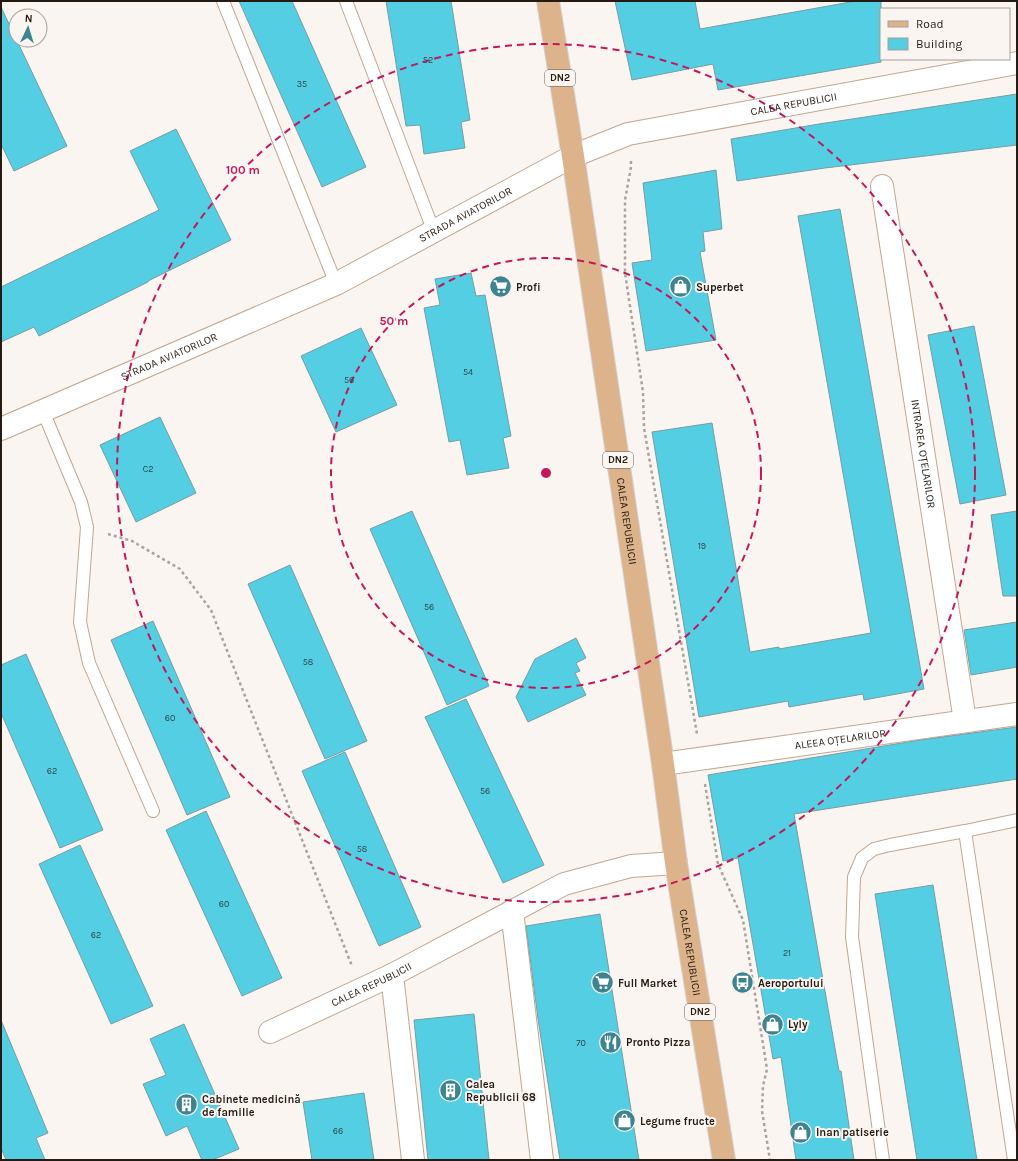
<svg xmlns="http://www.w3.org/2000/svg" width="1018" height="1161" viewBox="0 0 1018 1161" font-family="Karla,sans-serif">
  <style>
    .building { fill: #53cee2; stroke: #769da4 }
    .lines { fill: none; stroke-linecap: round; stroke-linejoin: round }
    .lane-casing { stroke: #c0a68f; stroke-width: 14 }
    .street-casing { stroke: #c0a68f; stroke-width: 24 }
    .primary-casing { stroke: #d3d1d0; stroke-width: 24 }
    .path { stroke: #aaa29c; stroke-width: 2.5; stroke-dasharray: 3 3; stroke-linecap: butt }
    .lane { stroke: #fff; stroke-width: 12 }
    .street { stroke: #fff; stroke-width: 22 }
    .primary { stroke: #ddb38b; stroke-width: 22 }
    .ring { fill: none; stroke: #c2185b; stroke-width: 2; stroke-dasharray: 7 5 }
    .labels { text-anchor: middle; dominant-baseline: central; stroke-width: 4; stroke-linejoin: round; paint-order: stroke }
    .number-label { font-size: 9px; fill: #304847 }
    .shield { fill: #fbf5f1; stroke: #655c56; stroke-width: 1 }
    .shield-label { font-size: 10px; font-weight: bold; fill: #251b13 }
    .street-label { font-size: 11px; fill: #251b13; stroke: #fbf5f1 }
    .poi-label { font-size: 11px; font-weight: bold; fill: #251b13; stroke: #fbf5f1; text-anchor: start }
    .centre { fill: #c2185b; stroke: #fbf5f1; stroke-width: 2 }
    .ring-label { font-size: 12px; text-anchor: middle; font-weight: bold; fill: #c2185b; stroke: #fbf5f1; stroke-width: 4; stroke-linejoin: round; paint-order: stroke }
  </style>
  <rect width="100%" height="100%" fill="#fbf5f1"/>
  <!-- building -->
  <path class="building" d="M239,1H292L366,167L322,187Z
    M386,1H451L470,120L461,122L465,148L424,154L420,125L406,126Z
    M615,1H695L700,29L856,1H881V62L718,90L713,64L632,80Z
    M1,7L67,146L14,171L1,144Z
    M1017,94V145L825,168L737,181L731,139L819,124Z
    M176,129L231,240L148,281V282L39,336L34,327L1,342V287L159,210L130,151Z
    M716,170L722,229L703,232L705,251L700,252L716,340L646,351L632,263L652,260L643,183Z
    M840,209L924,689L864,700L863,694L789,707L788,701L699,717L652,432L712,423L750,652L779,647V649L871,633L798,216Z
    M471,273L476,296L485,295L511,436L503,438L509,468L467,475L460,440L449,442L424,308L440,305L435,279Z
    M974,326L1006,495L960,504L928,335Z
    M361,328L397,405L336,432L301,356Z
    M160,417L196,493L136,522L100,445Z
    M412,511L489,686L447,705L370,529Z
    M1017,511V596H1003L991,515Z
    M290,565L367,741L325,759L248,584Z
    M153,621L230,797L187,815L111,640Z
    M1017,622V667L971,675L964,630Z
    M576,638L586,658L576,663L580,671L575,673L586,695L528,722L516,697L535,659Z
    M26,654L103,830L60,848L1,713V665Z
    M466,699L544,865L503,883L425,717Z
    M1017,727V779L794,814L839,1071H841L854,1160H796L781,1057L773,1059L738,858L723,861L708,775L920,740Z
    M345,752L421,927L379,946L302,771Z
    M206,811L282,978L242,996L166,830Z
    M80,845L153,1006L111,1024L39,864Z
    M933,885L977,1160H917L875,894Z
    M600,914L639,1160H560L538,1019L526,926Z
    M474,1014L489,1160H428L414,1020Z
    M1,1020L48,1133L36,1138L45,1160H6L1,1148Z
    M184,1024L239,1149L212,1160H202L187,1126L166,1136L143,1084L166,1075L150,1039Z
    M364,1093L374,1160H312L303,1102Z"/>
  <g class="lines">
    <defs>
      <path id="lane" d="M223,1L336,284
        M346,1L434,232
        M43,411L81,502L87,527L80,622L89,663L153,811
        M965,831L1014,1160
        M883,1160L852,937L854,877L862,858L874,849L890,845L965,831L1017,820"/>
      <g id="street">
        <path id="s1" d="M882,186L965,721"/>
        <path id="s2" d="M1,429L336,284L573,156L628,134L1017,63"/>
        <path id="s3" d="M663,764L1017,714"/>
        <path d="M512,911L542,1160"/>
        <path d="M392,975L413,1160"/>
        <path id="s4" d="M270,1032L392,975L564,884L631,866L676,863"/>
      </g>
      <g id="primary">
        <path id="s5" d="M548,1L573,156L663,764L676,863L724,1160"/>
      </g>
    </defs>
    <!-- lane casing -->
    <use href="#lane" class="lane-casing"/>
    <!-- street casing -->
    <use href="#street" class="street-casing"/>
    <!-- primary casing -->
    <use href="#primary" class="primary-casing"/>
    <!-- path -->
    <path class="path" d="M631,161V167L625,200V273L643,392L644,428L697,734
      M108,534L132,541L180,569L211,610L352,966
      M705,784L718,864L743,920L767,1069L763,1086L762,1111L770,1160"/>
    <!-- lane -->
    <use href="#lane" class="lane"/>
    <!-- street -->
    <use href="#street" class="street"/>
    <!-- primary -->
    <use href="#primary" class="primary"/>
  </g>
  <!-- distance rings -->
  <g class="ring">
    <circle cx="546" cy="473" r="215"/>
    <circle cx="546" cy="473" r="429"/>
  </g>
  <!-- icons -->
  <defs>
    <symbol id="supermarket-disc" viewBox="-11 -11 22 22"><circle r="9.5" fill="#3e8490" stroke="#fbf5f1"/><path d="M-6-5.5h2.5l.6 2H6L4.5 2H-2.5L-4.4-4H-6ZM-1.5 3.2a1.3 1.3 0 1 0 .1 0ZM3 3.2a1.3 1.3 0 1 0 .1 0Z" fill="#fff"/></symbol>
    <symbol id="shop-disc" viewBox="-11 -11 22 22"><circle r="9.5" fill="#3e8490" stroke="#fbf5f1"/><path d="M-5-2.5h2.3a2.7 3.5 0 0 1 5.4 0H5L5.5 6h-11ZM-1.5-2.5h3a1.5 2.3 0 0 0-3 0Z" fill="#fff"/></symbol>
    <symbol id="bus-disc" viewBox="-11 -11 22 22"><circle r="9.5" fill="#3e8490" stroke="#fbf5f1"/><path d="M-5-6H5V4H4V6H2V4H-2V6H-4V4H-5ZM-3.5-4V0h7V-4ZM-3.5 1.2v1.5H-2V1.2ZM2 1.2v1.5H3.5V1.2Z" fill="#fff"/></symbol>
    <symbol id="restaurant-disc" viewBox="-11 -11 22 22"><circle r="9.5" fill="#3e8490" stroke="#fbf5f1"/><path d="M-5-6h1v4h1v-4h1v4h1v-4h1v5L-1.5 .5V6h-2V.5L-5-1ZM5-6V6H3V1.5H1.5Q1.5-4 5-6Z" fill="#fff"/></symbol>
    <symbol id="building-disc" viewBox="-11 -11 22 22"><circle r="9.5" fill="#3e8490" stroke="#fbf5f1"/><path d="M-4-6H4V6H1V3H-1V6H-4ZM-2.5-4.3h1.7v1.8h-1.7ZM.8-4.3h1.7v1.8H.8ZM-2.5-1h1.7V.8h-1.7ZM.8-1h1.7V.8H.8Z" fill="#fff"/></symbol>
  </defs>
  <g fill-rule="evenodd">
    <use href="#supermarket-disc" x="488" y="274" width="25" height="25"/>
    <use href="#shop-disc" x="668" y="274" width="25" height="25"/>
    <use href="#supermarket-disc" x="590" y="970" width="25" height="25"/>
    <use href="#bus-disc" x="730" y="970" width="25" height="25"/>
    <use href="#shop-disc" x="760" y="1012" width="25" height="25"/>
    <use href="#restaurant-disc" x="598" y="1030" width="25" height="25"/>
    <use href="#building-disc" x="438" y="1078" width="25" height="25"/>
    <use href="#building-disc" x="174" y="1092" width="25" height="25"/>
    <use href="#shop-disc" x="612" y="1108" width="25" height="25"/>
    <use href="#shop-disc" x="788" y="1120" width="25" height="25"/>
  </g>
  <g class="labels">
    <!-- number labels -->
    <g class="number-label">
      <text x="428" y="60">52</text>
      <text x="302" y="84">35</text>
      <text x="468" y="372">54</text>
      <text x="349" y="380">56</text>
      <text x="148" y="469">C2</text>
      <text x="702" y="546">19</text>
      <text x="429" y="607">56</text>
      <text x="308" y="662">58</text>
      <text x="170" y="718">60</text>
      <text x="52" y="771">62</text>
      <text x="485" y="791">56</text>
      <text x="362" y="849">58</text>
      <text x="224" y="904">60</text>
      <text x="96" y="935">62</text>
      <text x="787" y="953">21</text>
      <text x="581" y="1043">70</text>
      <text x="338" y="1131">66</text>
    </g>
    <!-- shield labels -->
    <g class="shield">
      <rect x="545" y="70" width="30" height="16" rx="3"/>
      <rect x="603" y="452" width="30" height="16" rx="3"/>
      <rect x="685" y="1004" width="30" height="16" rx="3"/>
    </g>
    <g class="shield-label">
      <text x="560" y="78">DN2</text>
      <text x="618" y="460">DN2</text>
      <text x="700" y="1012">DN2</text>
    </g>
    <!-- street labels -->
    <g class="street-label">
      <text stroke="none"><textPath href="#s2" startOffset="862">CALEA REPUBLICII</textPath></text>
      <text stroke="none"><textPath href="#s2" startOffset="512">STRADA AVIATORILOR</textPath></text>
      <text stroke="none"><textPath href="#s2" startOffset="183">STRADA AVIATORILOR</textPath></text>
      <text stroke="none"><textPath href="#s1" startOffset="271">INTRAREA OȚELARILOR</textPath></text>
      <text stroke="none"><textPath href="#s5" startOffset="526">CALEA REPUBLICII</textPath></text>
      <text stroke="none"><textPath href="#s3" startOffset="179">ALEEA OȚELARILOR</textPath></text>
      <text stroke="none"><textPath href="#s5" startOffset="962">CALEA REPUBLICII</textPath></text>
      <text stroke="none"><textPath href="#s4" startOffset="112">CALEA REPUBLICII</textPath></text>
    </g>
    <!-- poi labels -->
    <g class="poi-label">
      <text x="516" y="287">Profi</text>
      <text x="696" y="287">Superbet</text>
      <text x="618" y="983">Full Market</text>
      <text x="758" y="983">Aeroportului</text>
      <text x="788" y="1024">Lyly</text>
      <text x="626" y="1042">Pronto Pizza</text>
      <text x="466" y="1084">Calea<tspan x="466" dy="13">Republicii 68</tspan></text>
      <text x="202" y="1099">Cabinete medicină<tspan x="202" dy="13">de familie</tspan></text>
      <text x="640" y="1121">Legume fructe</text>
      <text x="816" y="1132">Inan patiserie</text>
    </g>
  </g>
  <circle cx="546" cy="473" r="6" class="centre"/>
  <g class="ring-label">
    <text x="243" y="174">100 m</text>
    <text x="394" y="325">50 m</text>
  </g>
  <!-- border -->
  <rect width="1018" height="1161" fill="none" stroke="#251b13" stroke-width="4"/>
  <!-- legend -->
  <rect x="880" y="8" width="130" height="52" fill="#fbf5f1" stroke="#a59e98"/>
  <rect x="888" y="21" width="20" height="6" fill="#ddb38b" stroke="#a59e98"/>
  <text x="916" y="28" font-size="12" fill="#251b13">Road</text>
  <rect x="888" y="38" width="20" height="12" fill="#53cee2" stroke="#a59e98"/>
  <text x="916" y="48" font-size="12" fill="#251b13">Building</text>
  <!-- north arrow -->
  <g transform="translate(28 28) rotate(4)"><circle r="19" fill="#fbf5f1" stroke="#a59e98"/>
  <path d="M0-3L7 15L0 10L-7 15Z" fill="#3e8490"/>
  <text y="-6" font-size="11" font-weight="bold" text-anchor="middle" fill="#251b13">N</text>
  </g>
</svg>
